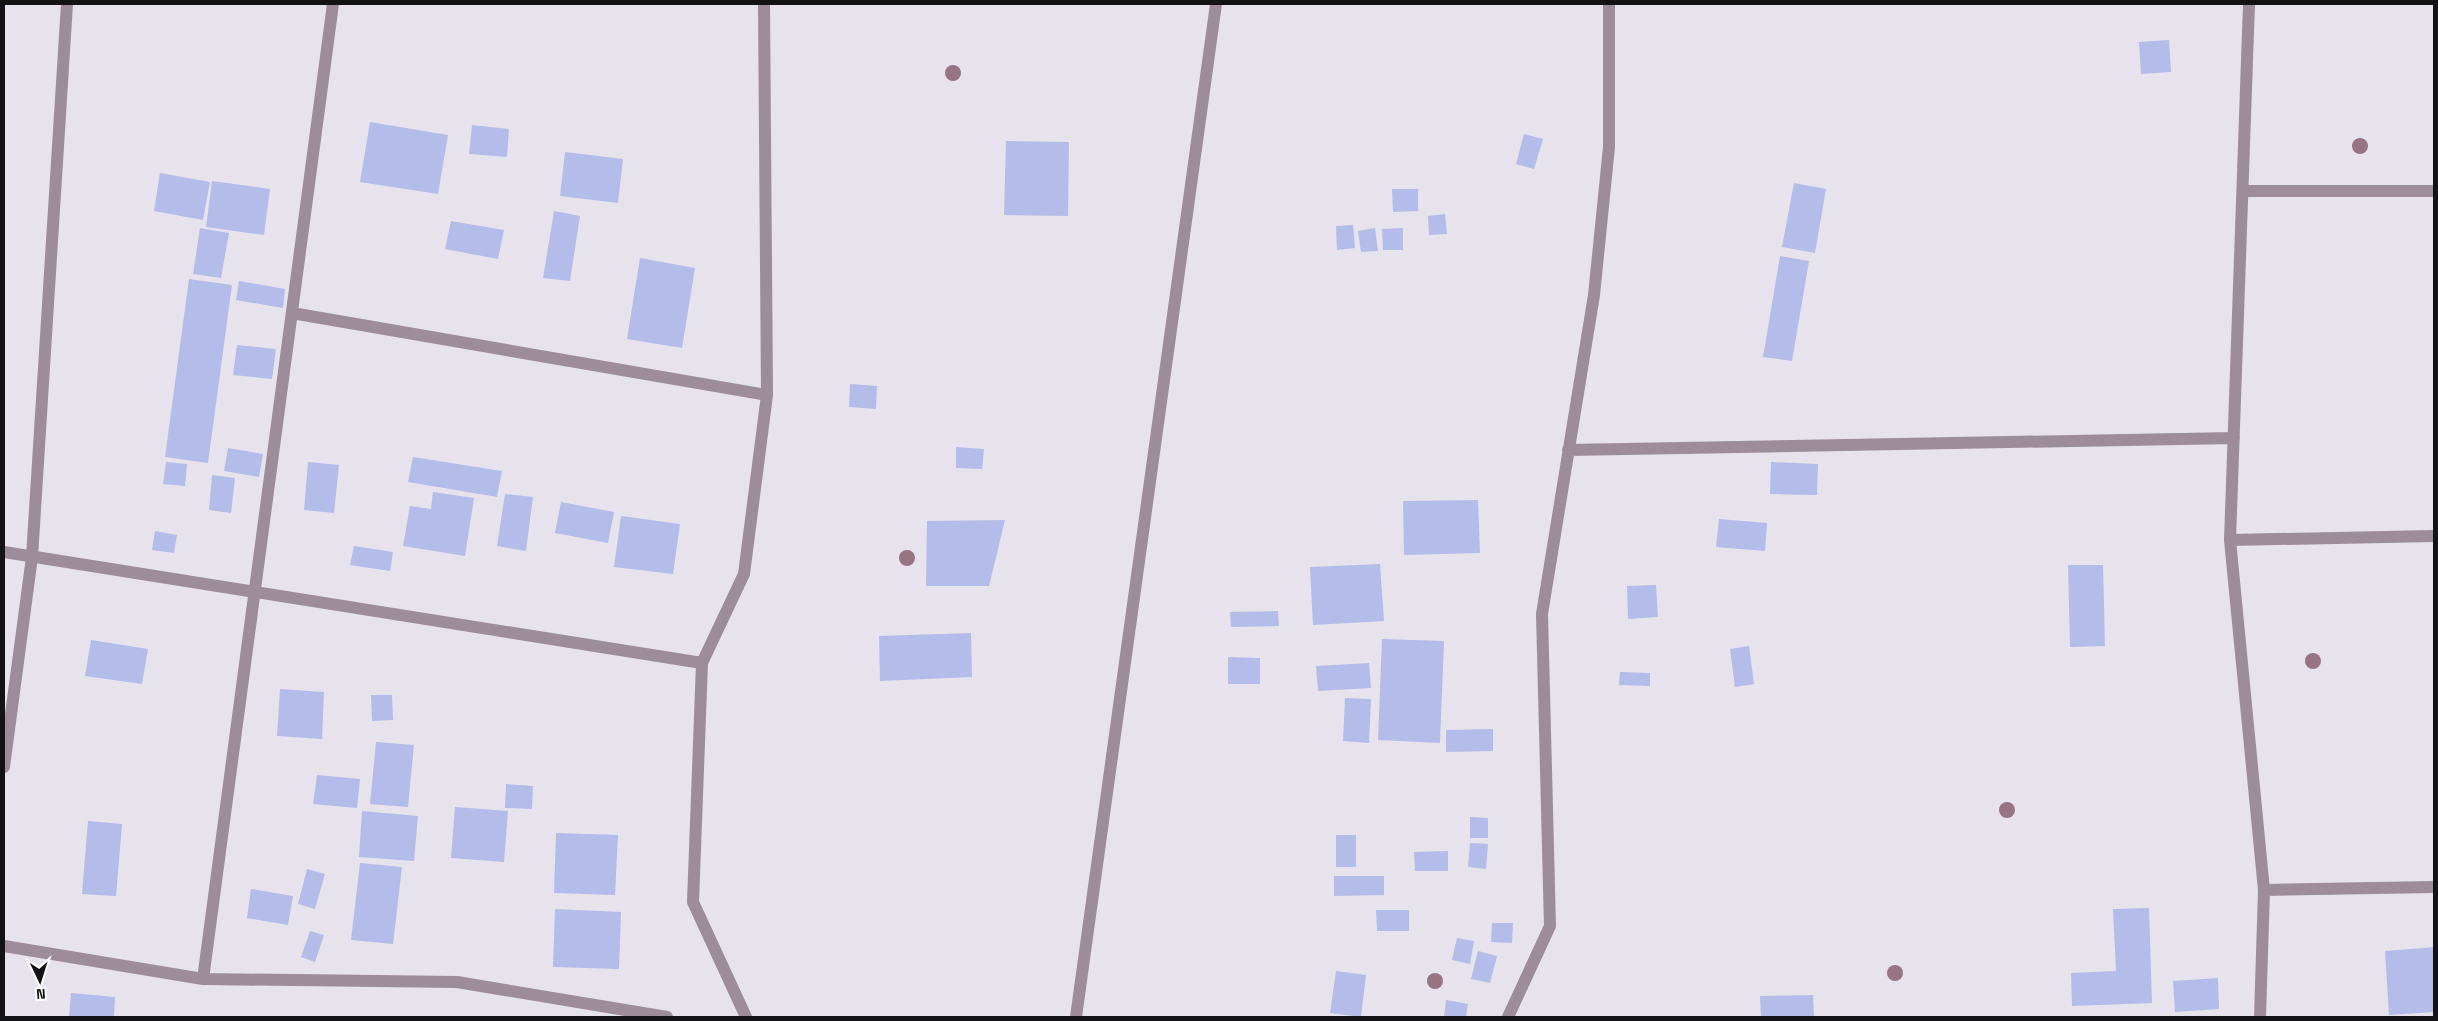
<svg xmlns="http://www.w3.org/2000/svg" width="2438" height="1021" viewBox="0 0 2438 1021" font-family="'Space Grotesk',sans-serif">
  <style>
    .building { fill: #b4bce9 }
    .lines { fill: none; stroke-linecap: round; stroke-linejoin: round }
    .minor { stroke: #9d8c99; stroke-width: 12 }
    .tree { fill: #977384 }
  </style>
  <rect width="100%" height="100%" fill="#e6e3ec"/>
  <!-- building -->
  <path class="building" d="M2169,40L2171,72L2141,74L2139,42Z
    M370,122L448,135L438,194L360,182Z
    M472,125L509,129L507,157L469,154Z
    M1524,134L1543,139L1534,169L1516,164Z
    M1006,141L1069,142L1068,216L1004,215Z
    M565,152L623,159L618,203L560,196Z
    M160,173L210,182L203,220L154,211Z
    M212,181L270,189L264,235L206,227Z
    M1794,183L1826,189L1815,253L1782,247Z
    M1392,189H1418V211L1393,212Z
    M554,211L580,216L570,281L543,278Z
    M1445,214L1447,234L1429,235L1428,216Z
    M451,221L504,230L498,259L445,249Z
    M1353,225L1355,248L1337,250L1336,226Z
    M200,228L229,233L221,278L193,274Z
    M1375,228L1378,251L1361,252L1358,231Z
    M1403,228V250H1383L1382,229Z
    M1780,256L1809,261L1792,361L1763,357Z
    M640,258L695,268L682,348L627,339Z
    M189,279L232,285L208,463L165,457Z
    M239,281L285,289L283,308L236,300Z
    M237,345L276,349L272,379L233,375Z
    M850,384L877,386L876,409L849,407Z
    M956,447L984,449L982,469L956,468Z
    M228,448L263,454L259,477L224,471Z
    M413,457L502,471L497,497L408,482Z
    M166,462L187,464L185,486L163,484Z
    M308,462L339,465L334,513L304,510Z
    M1771,462L1818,464L1817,495L1770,494Z
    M212,475L235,478L231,513L209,510Z
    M433,492L474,498L465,556L403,546L410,506L431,509Z
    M505,494L533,497L526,551L497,546Z
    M1478,500L1480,553L1404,555L1403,501Z
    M561,502L614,512L608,543L555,533Z
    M621,516L680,524L673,574L614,567Z
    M1719,519L1767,523L1765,551L1716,547Z
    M1005,520L989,586H926L927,521Z
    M155,531L177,535L174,553L152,550Z
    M354,546L393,552L390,571L350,565Z
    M1380,564L1384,621L1313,625L1310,567Z
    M2068,565H2103L2105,646L2070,647Z
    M1656,585L1658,617L1628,619L1627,586Z
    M1278,611L1279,626L1231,627L1230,612Z
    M971,633L972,677L880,681L879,636Z
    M1382,639L1444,641L1440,743L1378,740Z
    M91,640L148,649L142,684L85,676Z
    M1749,646L1754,684L1735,687L1730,649Z
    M1228,657L1260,658V684H1228Z
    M1369,663L1371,688L1318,691L1316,666Z
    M1620,672L1650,673V686L1619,685Z
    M280,689L324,692L322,739L277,736Z
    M371,695H392L393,720L372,721Z
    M1345,698L1371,699L1369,743L1343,741Z
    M1493,729V751L1446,752V730Z
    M376,742L414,745L408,807L370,804Z
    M317,775L360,779L357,808L313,804Z
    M506,784L533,786L532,809L505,808Z
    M455,807L508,811L504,862L451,858Z
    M362,811L418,816L414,861L359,857Z
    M1470,817L1488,818V838H1470Z
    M88,821L122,824L116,896L82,894Z
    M556,833L618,835L615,895L554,893Z
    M1336,835H1356V867H1336Z
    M1470,843L1488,844L1486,869L1468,867Z
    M1448,851V871H1415L1414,852Z
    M360,863L402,867L393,944L351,940Z
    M307,869L325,874L315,909L298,904Z
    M1334,876H1384V895L1334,896Z
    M251,889L293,896L288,925L247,918Z
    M2149,908L2152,1003L2072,1006L2071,973L2116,971L2113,909Z
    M555,909L621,912L619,969L553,967Z
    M1376,910H1409V931H1377Z
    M1492,923H1513L1512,943L1491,942Z
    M310,931L324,935L315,962L301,957Z
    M1457,938L1474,941L1470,964L1452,960Z
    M2434,947V1012L2389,1015L2385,951Z
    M1478,951L1497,956L1490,983L1471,979Z
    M1336,971L1366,975L1361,1017L1330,1013Z
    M2218,978L2219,1009L2175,1012L2173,981Z
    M71,993L115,997L114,1017H69Z
    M1813,995L1814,1017H1761L1760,996Z
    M1446,1000L1468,1004L1466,1017H1444Z"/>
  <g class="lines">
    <!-- minor -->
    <path class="minor" d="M2249,4L2230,540L2264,890L2260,1017
      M2243,191H2434
      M292,313L767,395
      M1568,450L2234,438
      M2230,540L2434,536
      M4,552L702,663
      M4,767L32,557L67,4
      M2264,890L2434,887
      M4,946L203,979L457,982L667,1017
      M203,979L333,4
      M746,1017L693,902L702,663L744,574L767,395L764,4
      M1076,1017L1216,4
      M1508,1017L1550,926L1542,614L1594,295L1609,147V4"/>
  </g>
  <!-- trees -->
  <g class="tree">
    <circle cx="953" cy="73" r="8"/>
    <circle cx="2360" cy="146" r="8"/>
    <circle cx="907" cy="558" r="8"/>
    <circle cx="2313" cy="661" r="8"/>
    <circle cx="2007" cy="810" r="8"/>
    <circle cx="1895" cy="973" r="8"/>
    <circle cx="1435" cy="981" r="8"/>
  </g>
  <!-- border -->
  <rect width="2438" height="1021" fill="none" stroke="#131215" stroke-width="10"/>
  <!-- north arrow -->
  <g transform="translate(40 981) rotate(176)" stroke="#ffffff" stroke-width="4" paint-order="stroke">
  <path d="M0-4L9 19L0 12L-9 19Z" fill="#131215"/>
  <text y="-8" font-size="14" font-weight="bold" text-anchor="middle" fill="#131215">N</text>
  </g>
</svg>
